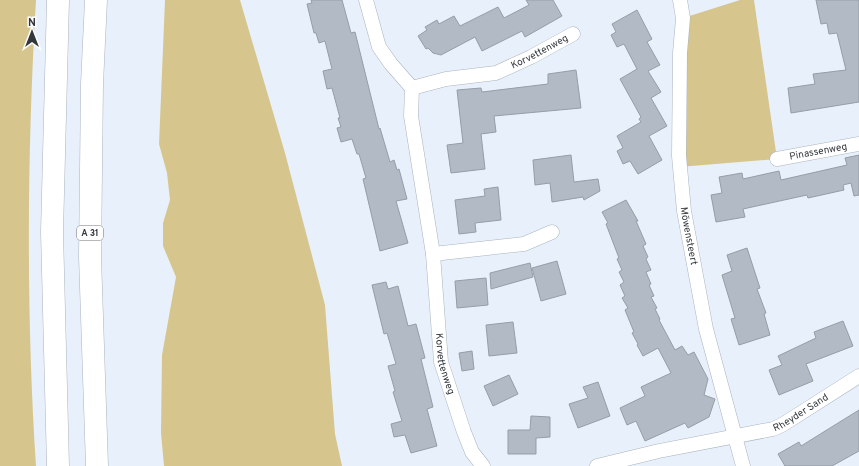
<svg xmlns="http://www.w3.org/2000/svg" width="859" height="466" viewBox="0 0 859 466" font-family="Overpass,sans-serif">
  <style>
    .green { fill: #d6c68e }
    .building { fill: #b2bbc5; stroke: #959da7 }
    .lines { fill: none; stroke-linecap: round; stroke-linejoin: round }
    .minor-casing { stroke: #abb4be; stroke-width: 15 }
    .motorway-casing { stroke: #abb4be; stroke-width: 23 }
    .minor { stroke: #fff; stroke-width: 14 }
    .motorway { stroke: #fff; stroke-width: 22 }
    .labels { text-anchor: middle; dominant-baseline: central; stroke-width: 3; stroke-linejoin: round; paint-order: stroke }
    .shield { fill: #fdfdfd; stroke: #707275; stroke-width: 1 }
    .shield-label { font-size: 9px; font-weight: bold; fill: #33373b }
    .street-label { font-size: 10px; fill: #33373b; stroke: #fdfdfd }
  </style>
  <rect width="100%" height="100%" fill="#e8f1fb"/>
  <!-- green -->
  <path class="green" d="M0,0H36C27,153 26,313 36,466H0Z
    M165,0H240L285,153L325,305L335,434L342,466H164L161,433L162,355L176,277L163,246V223L170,200L167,173L159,144Z
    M740,0H754L777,159L679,167L683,18Z"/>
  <!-- building -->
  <path class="building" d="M311,0H342L351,33L355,32L379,129L380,128L390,162L394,160L397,170L399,169L407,199L396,201L408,243L380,251L363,179L366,178L359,154H357L352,139L341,142L337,128L341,127L338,118H340L332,88L327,89L323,71L332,69L325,41L319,43L316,33H314L307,4L312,3Z
    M526,0H553L562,16L525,37L522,31L482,51L475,37L441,55L433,53L428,48L426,49L418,36L427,30L425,27L437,20L439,24L454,16L460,26L498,7L504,18L529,5Z
    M816,0H859V102L791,113L788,88L815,84L813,74L846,70L837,33L829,34L827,23L821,24Z
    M637,10L652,39L647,42L660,65L648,71L661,92L651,98L667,126L649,136L662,160L638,174L630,161L623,164L617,151L623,148L617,136L641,122L639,119L641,117L620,79L637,69L624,44L617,47L611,35L616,32L612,24Z
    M576,70L581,108L494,116L496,132L481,134L485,169L451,173L447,145L463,143L457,90L481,88L482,92L548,84V74Z
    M571,155L574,182L598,179L600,191L584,200L583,197L552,202L550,183L535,185L533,160Z
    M859,155V195L854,196L851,183L843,185L844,190L808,198L807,195L743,209L745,217L716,222L711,195L722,193L719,177L742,173L743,179L779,171L781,180L847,165L845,158Z
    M498,187L501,220L475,223L476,232L459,234L455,200L485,196L484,189Z
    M626,200L638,221H636L646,244L643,246L648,257L646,259L651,270L646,272L651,284L649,285L654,296L651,297L657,308L655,309L660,319L659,320L675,350L682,346L688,355L694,352L708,379L704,395L715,399L709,417L688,428L685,423L645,441L636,421L627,425L620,408L645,396L641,387L671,373L658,348L643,356L637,345L638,344L632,333L634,332L625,310L628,308L622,298L625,296L620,285L624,282L619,272L622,270L617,259L619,258L606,224L608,223L602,212Z
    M747,248L760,288L757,289L766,313L764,314L770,335L739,345L731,319L735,318L722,275L732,271L727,255Z
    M557,261L566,294L541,301L532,268Z
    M530,263L533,277L491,289L490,273Z
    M486,278L488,305L457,308L455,281Z
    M386,282L388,289L398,286L408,326L416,324L425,358L421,359L433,407L427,409L437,446L411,453L405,435L394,437L391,424L402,421L393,392L395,391L388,366L396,364L387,333L384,334L372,285Z
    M843,321L853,346L806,364L813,381L779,395L769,370L782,365L778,356L816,338L814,332Z
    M513,322L517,353L489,356L486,325Z
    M472,351L474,369L462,371L459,353Z
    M509,375L518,394L493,406L484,386Z
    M598,382L610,416L578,428L569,404L588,398L583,387Z
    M859,410V451L832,466H785L778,454L799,442L801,446Z
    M531,416L550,417V437L536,438V454H508V430H530Z"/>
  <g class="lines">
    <defs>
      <g id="minor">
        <path id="s1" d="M366,0L379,47L391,64L412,88L411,116L433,254L441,362L464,432L472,452L483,466"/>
        <path id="s2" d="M680,0L683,18L680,53L679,156L684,211L706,329L743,466"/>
        <path id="s3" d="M412,88L446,79L496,73L531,57L573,34"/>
        <path id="s4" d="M777,159L859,144"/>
        <path d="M433,254L524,244L552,232"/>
        <path id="s5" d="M597,466L659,451L773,429L782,425L859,376"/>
      </g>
      <path id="motorway" d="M58,0L52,232L58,466
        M96,0L92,84L90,257L97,466"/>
    </defs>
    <!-- minor casing -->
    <use href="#minor" class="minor-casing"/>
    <!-- motorway casing -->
    <use href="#motorway" class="motorway-casing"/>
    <!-- minor -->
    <use href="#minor" class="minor"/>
    <!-- motorway -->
    <use href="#motorway" class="motorway"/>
  </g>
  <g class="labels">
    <!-- shield labels -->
    <rect class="shield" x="77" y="226" width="26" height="14" rx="3"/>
    <g class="shield-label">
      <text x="90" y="233">A 31</text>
    </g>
    <!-- street labels -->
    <g class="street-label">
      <text stroke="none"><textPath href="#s3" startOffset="134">Korvettenweg</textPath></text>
      <text stroke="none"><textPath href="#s4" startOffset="42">Pinassenweg</textPath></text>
      <text stroke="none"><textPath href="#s2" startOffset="237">Möwensteert</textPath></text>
      <text stroke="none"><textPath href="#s1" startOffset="380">Korvettenweg</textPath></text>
      <text stroke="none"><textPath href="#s5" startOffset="212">Rheyder Sand</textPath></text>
    </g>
  </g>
  <!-- north arrow -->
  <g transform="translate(32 32)" stroke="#fdfdfd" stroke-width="3" paint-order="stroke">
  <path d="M0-3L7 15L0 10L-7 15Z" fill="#33373b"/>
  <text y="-6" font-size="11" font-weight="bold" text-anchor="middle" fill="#33373b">N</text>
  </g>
</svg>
